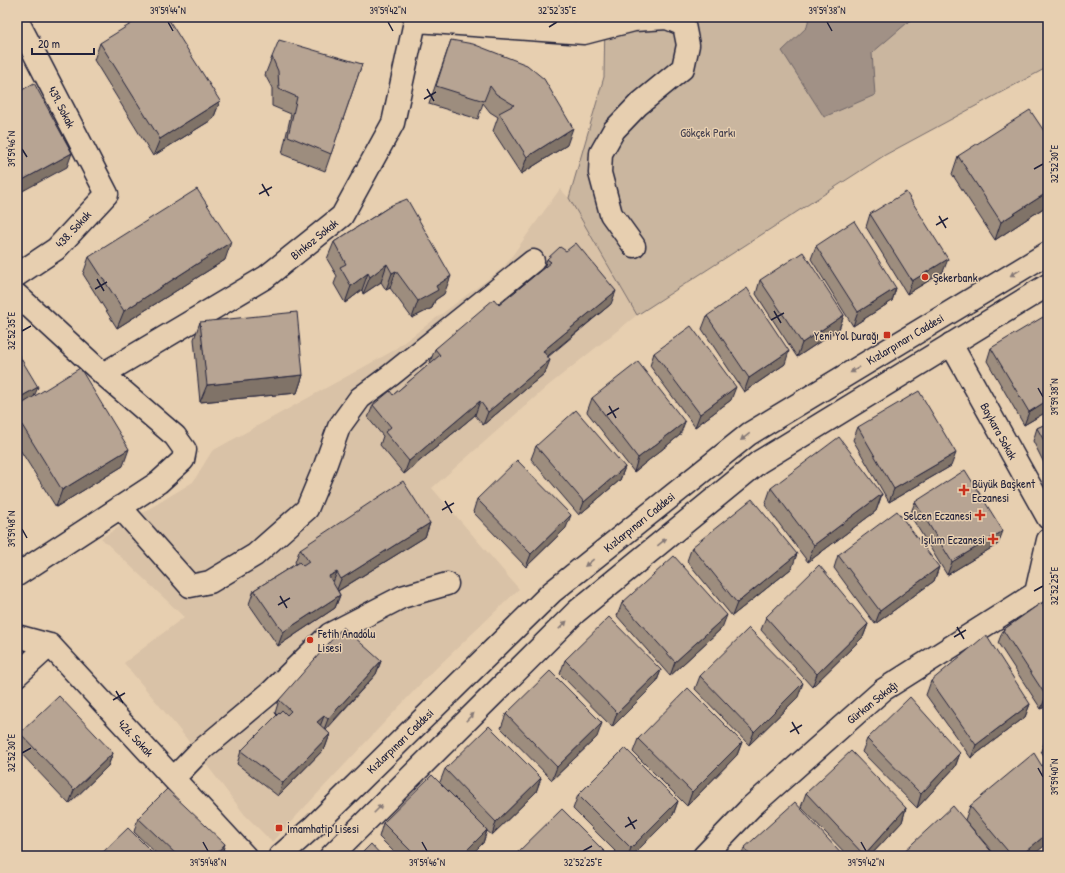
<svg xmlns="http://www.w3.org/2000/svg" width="1065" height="873" viewBox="0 0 1065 873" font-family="'Patrick Hand',sans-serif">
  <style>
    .built { fill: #d9c2a7 }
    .green { fill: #cab69f; stroke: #766c6d }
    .water { fill: #a19186; stroke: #6e6568 }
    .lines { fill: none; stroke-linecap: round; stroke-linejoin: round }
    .minor-casing { stroke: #22223b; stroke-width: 25 }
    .major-casing { stroke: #22223b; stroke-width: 25 }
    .minor { stroke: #e7cfb0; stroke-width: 22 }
    .major { stroke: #e7cfb0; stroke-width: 22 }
    .wall { fill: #9d8d7e; stroke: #22223b }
    .shaded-wall { fill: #807367; stroke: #22223b }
    .building { fill: #b7a493; stroke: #22223b }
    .oneway { fill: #847876 }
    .ticks { fill: none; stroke: #22223b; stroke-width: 1.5 }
    .poi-dot { fill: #c8321e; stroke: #e7cfb0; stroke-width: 1.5 }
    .labels { text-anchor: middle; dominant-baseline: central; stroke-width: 3; stroke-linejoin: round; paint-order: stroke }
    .street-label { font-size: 12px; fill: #22223b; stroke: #e7cfb0 }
    .park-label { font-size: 12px; fill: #44404f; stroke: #e7cfb0 }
    .poi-label { font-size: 12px; fill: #22223b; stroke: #e7cfb0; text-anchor: start }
    .neatline { fill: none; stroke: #22223b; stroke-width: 1.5 }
    .ticks-label { font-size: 10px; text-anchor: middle; fill: #22223b }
  </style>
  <rect width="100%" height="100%" fill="#e7cfb0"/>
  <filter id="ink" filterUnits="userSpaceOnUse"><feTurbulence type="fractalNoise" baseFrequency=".025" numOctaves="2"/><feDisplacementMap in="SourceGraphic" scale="8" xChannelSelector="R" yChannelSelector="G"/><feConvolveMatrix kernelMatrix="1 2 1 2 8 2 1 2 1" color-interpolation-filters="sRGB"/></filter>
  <g filter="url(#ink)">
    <!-- built -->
    <path class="built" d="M560,189L569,198L637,315L549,385L432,488L519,589L427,677L272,842L245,815L183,734L124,663L184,617L101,538L193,482L212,451L391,352L504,267Z"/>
    <!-- green -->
    <path class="green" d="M605,17H1048V67L885,155L637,315L569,198L604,77Z"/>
    <!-- water -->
    <path class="water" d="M809,17H914L872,53L875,95L824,117L782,51L807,27Z"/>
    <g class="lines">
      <defs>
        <path id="minor" d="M17,20L107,194L56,249L17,275
          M417,21L584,33L634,20L667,18L684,25L688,45L683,68L638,105L614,130L601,153L600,173L611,214L634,246
          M17,295L103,374L175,436L185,450L183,460L159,482L17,575
          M951,344L1048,518
          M103,374L266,277L342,216L393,123L416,17
          M120,507L190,586L210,582L255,555L307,509L325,466L339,427L360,398L391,375L533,261
          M17,636L50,645L245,856
          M17,675L50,645
          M174,778L198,753L271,692L330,634L402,597L447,584
          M704,856L752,806L883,690L1036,593L1048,540"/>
        <path id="major" d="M280,856L313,827L552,592L749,434L1048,253
          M331,856L576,612L759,462L1048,285"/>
      </defs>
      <!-- minor casing -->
      <use href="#minor" class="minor-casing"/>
      <!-- major casing -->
      <use href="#major" class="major-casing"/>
      <!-- minor -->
      <use href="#minor" class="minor"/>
      <!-- major -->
      <use href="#major" class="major"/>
    </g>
    <!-- wall -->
    <path class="wall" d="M451,40L567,145L521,174L493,131L498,117L490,112L483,103L478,119L429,104Z
      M100,43L220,101L213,119L153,156L94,60Z
      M272,57L362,64L325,171L282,154L291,114L272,106V88L265,75Z
      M1048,137V205L995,240L952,174L958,156Z
      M392,205L444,294L435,300L432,308L412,318L390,288L386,290L381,282L363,294L362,290L345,303L334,284L337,276L327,259L334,242Z
      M870,214L943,272L907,294L866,227Z
      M816,246L896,288L892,301L853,326L811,259Z
      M89,257L225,260L117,328L83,274Z
      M547,259L611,304L548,357L545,373L483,425L475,415L404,474L380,445L383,436L368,418L373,405L393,395L431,363L430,362L435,349L499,305L544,268Z
      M760,280L844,315L839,329L797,357L756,294Z
      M707,316L785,364L744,392L702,329Z
      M200,322L303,375L297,393L200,402L194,339Z
      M991,348L1048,411L1024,425L987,361Z
      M17,352L34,396L123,466L56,507L17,445Z
      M654,353L731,400L695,427L650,366Z
      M592,398L680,435L634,472L587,412Z
      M1048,423V471L1033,441L1037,428Z
      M858,427L951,466L889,502L853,440Z
      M536,446L625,467L620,480L579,515L531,459Z
      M771,488L882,494L876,511L808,562L765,505Z
      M477,499L566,528L526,567L473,512Z
      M915,502L998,544L947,575L910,515Z
      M430,523L425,537L338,591L340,595L335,608L278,646L249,604L254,590L296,564L295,562L300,549Z
      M692,547L792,568L732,616L687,561Z
      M838,555L939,567L934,581L875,624L834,568Z
      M622,603L722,628L670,676L617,616Z
      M1041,603L1048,705L1041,709L998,643L1003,630Z
      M766,617L868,624L863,637L812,687L761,630Z
      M565,660L661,670L656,683L612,727L560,674Z
      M381,661L376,674L326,730L330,734L325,748L278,796L237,764L241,751L277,715L275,713L279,700Z
      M700,676L798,697L749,745L695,689Z
      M931,681L1030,704L1025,717L971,758L926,695Z
      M506,714L597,737L552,780L501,728Z
      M20,733L113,753L108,766L69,804L17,749V740Z
      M1048,736V762L1041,751L1046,738Z
      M638,739L742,742L737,755L687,806L633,752Z
      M867,739L960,753L955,767L917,808L862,752Z
      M445,769L541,778L536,792L492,835L487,831L483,843L470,856H398L379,837L383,823L440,782Z
      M806,793L906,808L902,822L870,856H848L801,807Z
      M578,795L678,801L673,815L632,856H620L573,809Z
      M970,806L1032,856H996L965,820Z
      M138,818L221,856H159L134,832Z
      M744,848L843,856H741Z"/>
    <!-- shaded-wall -->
    <path class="shaded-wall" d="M220,101L213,119L153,156L160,139Z
      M573,128L567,145L521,174L527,157Z
      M72,153L67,167L17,194V183Z
      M1048,192V205L995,240L1001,222Z
      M231,242L225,260L117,328L124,311Z
      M948,259L943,272L907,294L912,281Z
      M387,264L381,282L363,294L370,277Z
      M396,271L390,288L386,290L392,273Z
      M368,273L362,290L345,303L351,286Z
      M451,276L444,294L435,300L432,308L412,318L418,301L436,286Z
      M896,288L892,301L853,326L858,312Z
      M616,291L611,304L538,364L543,351Z
      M844,315L839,329L797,357L802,343Z
      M789,351L785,364L744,392L749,378Z
      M550,360L545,373L483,425L488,412Z
      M303,375L297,393L200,402L207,385Z
      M38,387L31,404L17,413V399Z
      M736,387L731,400L695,427L700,414Z
      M1048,400V411L1024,425L1029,412Z
      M480,401L475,415L404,474L409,461Z
      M685,422L680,435L634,472L638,458Z
      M129,449L123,466L56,507L62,490Z
      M956,453L951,466L889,502L894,489Z
      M625,467L620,480L579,515L584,502Z
      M882,494L876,511L808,562L814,545Z
      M571,515L566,528L526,567L531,554Z
      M430,523L425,537L336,592L341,579Z
      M1003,531L998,544L947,575L952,562Z
      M797,554L792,568L732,616L737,603Z
      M939,567L934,581L875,624L880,611Z
      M337,572L332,585L329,576Z
      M340,595L335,608L278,646L283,632Z
      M727,615L722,628L670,676L675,662Z
      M868,624L863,637L812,687L817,674Z
      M381,661L376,674L323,732L328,719Z
      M661,670L656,683L612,727L617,713Z
      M803,683L798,697L749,745L754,732Z
      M1048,695V705L1041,709L1046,696Z
      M1030,704L1025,717L971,758L976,745Z
      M324,716L319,729L317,722Z
      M602,723L597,737L552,780L557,767Z
      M330,734L325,748L278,796L283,783Z
      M742,742L737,755L687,806L692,792Z
      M113,753L108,766L69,804L74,790Z
      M960,753L955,767L917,808L921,794Z
      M541,778L536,792L492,835L496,822Z
      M678,801L673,815L632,856H628L631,848Z
      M906,808L902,822L870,856H864V855Z
      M487,830L483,843L470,856H461Z
      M1048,833V843L1032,856H1020Z
      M225,844L221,856H214Z"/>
    <!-- building -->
    <path class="building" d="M142,17H167L220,101L160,139L100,43Z
      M279,40L362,64L331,154L288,136L297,97L279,89L278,71L272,57Z
      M451,40L473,44L527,65L544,79L573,128L527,157L499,113L514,105L496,94L490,86L484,101L436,86Z
      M34,83L72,153L17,183V93Z
      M1030,110L1048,137V192L1001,222L958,156Z
      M197,189L231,242L124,311L89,257Z
      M906,192L948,259L912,281L870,214Z
      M407,199L451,276L436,286L438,290L418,301L396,271L392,273L387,264L370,277L368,273L351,286L340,267L346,264L334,242L392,205Z
      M854,221L896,288L858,312L816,246Z
      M576,243L616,291L543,351L550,360L488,412L480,401L409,461L385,432L391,427L373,405L390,391L393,395L440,355L435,349L494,299L499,305L551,262L547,259L560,247L566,251Z
      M803,252L844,315L802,343L760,280Z
      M747,288L789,351L749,378L707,316Z
      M297,312L303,375L207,385L200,322Z
      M1043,317L1048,326V400L1029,412L991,348Z
      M691,326L736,387L700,414L654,353Z
      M17,352L38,387L17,399Z
      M638,362L685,422L638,458L592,398Z
      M80,368L129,449L62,490L17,417V407Z
      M919,391L956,453L894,489L858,427Z
      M576,410L625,467L584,502L536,446Z
      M1048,423V448L1037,428Z
      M839,437L882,494L814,545L771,488Z
      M517,460L571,515L531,554L477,499Z
      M965,470L1003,531L952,562L915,502Z
      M403,481L430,523L341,579L337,572L329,576L340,595L283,632L254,590L299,562L303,566L309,562L300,549Z
      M752,499L797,554L737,603L692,547Z
      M897,511L939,567L880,611L838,555Z
      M674,556L727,615L675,662L622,603Z
      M819,565L868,624L817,674L766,617Z
      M1041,603L1048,615V695L1046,696L1003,630Z
      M609,617L661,670L617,713L565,660Z
      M343,627L381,661L328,719L324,716L317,722L330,734L283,783L241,751L282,710L287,715L291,711L279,700Z
      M749,628L803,683L754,732L700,676Z
      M986,635L1030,704L976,745L931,681Z
      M550,671L602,723L557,767L506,714Z
      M688,688L742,742L692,792L638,739Z
      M59,696L113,753L74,790L20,733Z
      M910,697L960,753L921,794L867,739Z
      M489,726L541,778L496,822L445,769Z
      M1048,736V741L1046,738Z
      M625,748L678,801L631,848L578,795Z
      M851,751L906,808L864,855L806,793Z
      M1034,753L1048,776V833L1020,856H1012L970,806Z
      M432,775L487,830L461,856H416L383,823Z
      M167,789L225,844L214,856H178L138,818Z
      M795,802L843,856H751L744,848Z
      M953,806L995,856H901L900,855Z
      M562,809L609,856H518L516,854Z
      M128,828L156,856H99Z
      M371,844L382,856H359Z"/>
    <!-- one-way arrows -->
    <defs><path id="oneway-solid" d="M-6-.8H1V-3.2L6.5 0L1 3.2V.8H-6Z"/></defs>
    <g class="oneway">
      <use href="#oneway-solid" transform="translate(1015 273) rotate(149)"/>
      <use href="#oneway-solid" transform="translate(855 370) rotate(149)"/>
      <use href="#oneway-solid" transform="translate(745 437) rotate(142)"/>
      <use href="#oneway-solid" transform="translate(662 542) rotate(-39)"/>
      <use href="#oneway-solid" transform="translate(589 563) rotate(141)"/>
      <use href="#oneway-solid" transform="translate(563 625) rotate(-45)"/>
      <use href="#oneway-solid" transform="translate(470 717) rotate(-45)"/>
      <use href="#oneway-solid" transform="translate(378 809) rotate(-45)"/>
    </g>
  </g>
  <!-- ticks -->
  <path class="ticks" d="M168,22L173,31M388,22L393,31M827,22L832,31M549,27L557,22M427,89L434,101M424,99L436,92M22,149L27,157M1034,169L1043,164M262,184L269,196M259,194L272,187M939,216L946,228M936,225L948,218M97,279L104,291M95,289L107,282M774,311L781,323M771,320L784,313M22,331L31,326M1038,388L1043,397M609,406L616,418M607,415L619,408M445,501L452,513M442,510L454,503M22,529L27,538M1034,591L1043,586M280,596L287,608M278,605L290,598M957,627L964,639M954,637L966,630M116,691L123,703M113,700L125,693M792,722L799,734M790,732L802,725M22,753L31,748M1038,768L1043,777M628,817L635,829M625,827L637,820M203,842L208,851M422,842L427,851M861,842L866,851M583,851L592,846"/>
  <!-- markers -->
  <g class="poi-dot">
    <circle cx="925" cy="277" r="4"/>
    <rect x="883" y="331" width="8" height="8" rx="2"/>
    <path d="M962 484h4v4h4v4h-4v4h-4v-4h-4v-4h4z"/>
    <path d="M978 509h4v4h4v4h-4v4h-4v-4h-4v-4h4z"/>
    <path d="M991 533h4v4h4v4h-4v4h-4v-4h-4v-4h4z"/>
    <circle cx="310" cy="640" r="4"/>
    <rect x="275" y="824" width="8" height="8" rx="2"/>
  </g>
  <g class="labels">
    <!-- street labels -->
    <g class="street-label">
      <text transform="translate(62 107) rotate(63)">439. Sokak</text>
      <text transform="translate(73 229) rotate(-47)">438. Sokak</text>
      <text transform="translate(314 239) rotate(-39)">Binkoz Sokak</text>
      <text transform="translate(905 339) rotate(-31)">Kızlarpınarı Caddesi</text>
      <text transform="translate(999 431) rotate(61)">Baykara Sokak</text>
      <text transform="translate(639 522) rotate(-39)">Kızlarpınarı Caddesi</text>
      <text transform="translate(872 702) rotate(-39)">Gürkan Sokağı</text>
      <text transform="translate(136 738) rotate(47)">426. Sokak</text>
      <text transform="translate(400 741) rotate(-44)">Kızlarpınarı Caddesi</text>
    </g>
    <!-- park labels -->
    <g class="park-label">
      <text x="708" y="132">Gökçek Parkı</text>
    </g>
    <!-- poi labels -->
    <g class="poi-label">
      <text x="933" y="277">Şekerbank</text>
      <text x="879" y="335" text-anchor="end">Yeni Yol Durağı</text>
      <text x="972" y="483">Büyük Başkent<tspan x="972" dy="14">Eczanesi</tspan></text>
      <text x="972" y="515" text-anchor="end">Selcen Eczanesi</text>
      <text x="985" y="539" text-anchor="end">Işılım Eczanesi</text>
      <text x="318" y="633">Fetih Anadolu<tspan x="318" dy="14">Lisesi</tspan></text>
      <text x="287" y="828">İmamhatip Lisesi</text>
    </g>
  </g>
  <!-- margin -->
  <rect width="1065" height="873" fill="none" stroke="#e7cfb0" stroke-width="44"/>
  <!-- scale -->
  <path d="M32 48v6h62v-6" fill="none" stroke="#22223b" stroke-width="2"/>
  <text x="38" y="48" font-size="12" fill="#22223b" stroke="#e7cfb0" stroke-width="3" paint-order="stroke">20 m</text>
  <rect x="22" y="22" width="1021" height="829" class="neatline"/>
  <g class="ticks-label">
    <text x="168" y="14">39°59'44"N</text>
    <text x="388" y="14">39°59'42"N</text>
    <text x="557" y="14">32°52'35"E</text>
    <text x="827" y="14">39°59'38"N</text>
    <text transform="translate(11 149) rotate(-90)" y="4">39°59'46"N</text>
    <text transform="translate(1054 164) rotate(-90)" y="4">32°52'30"E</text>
    <text transform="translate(11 331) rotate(-90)" y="4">32°52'35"E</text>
    <text transform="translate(1054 397) rotate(-90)" y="4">39°59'38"N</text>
    <text transform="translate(11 529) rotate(-90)" y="4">39°59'48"N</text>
    <text transform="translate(1054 586) rotate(-90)" y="4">32°52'25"E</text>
    <text transform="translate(11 753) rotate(-90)" y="4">32°52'30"E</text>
    <text transform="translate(1054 777) rotate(-90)" y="4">39°59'40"N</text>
    <text x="208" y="866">39°59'48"N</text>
    <text x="427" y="866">39°59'46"N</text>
    <text x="583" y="866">32°52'25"E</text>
    <text x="866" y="866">39°59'42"N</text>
  </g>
</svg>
